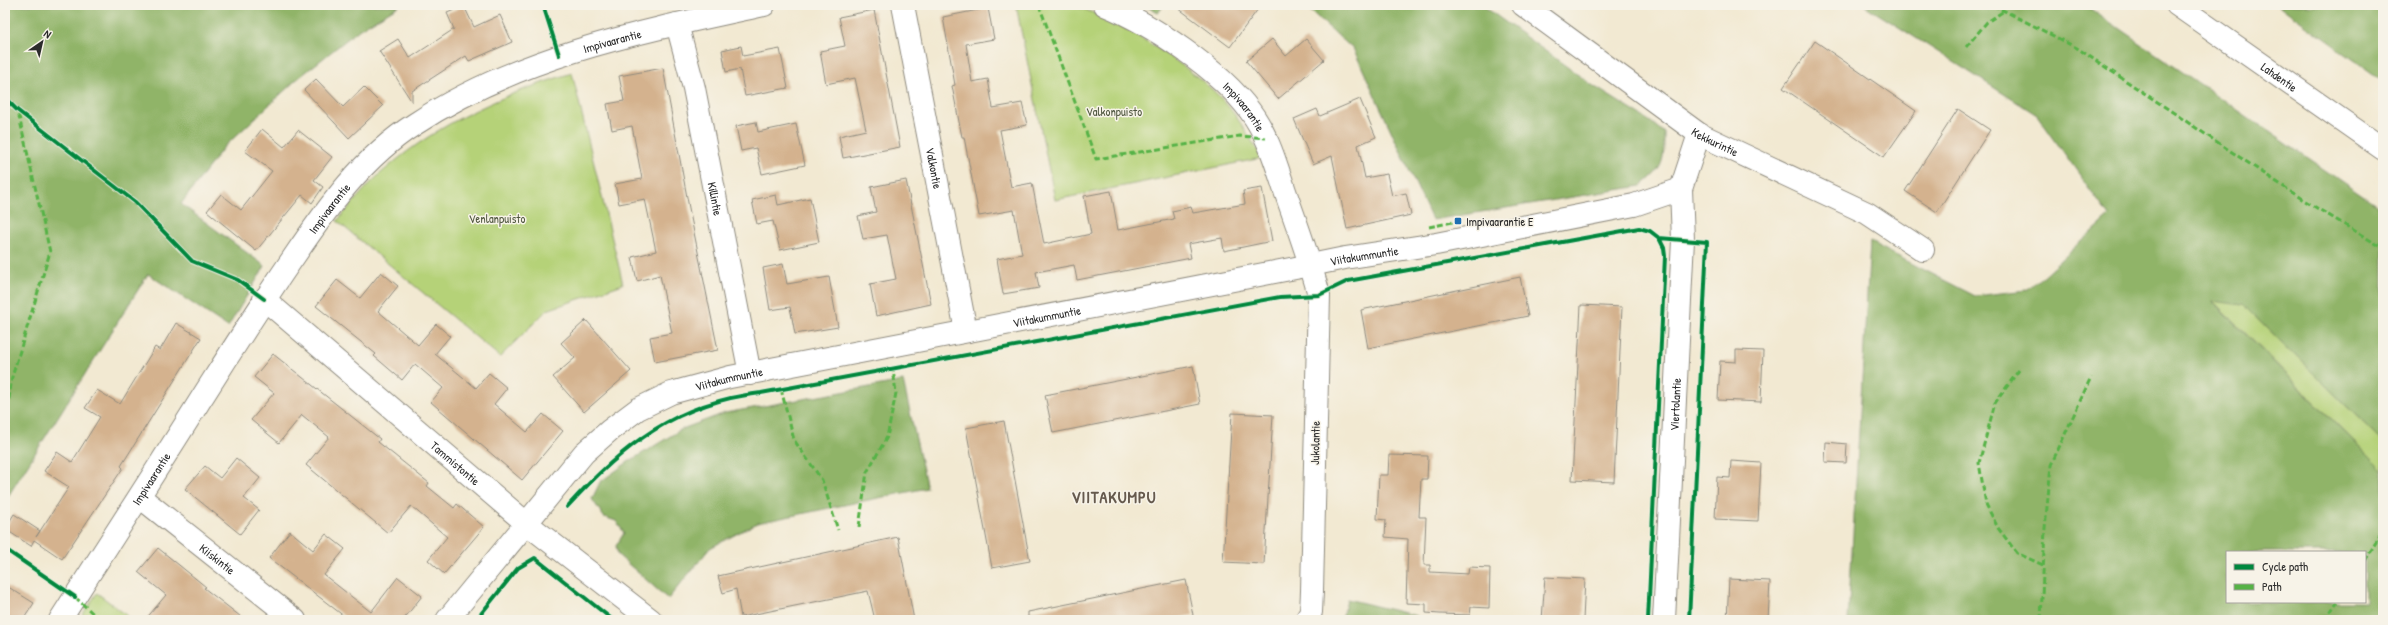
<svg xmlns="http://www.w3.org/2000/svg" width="2388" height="625" viewBox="0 0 2388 625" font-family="'Patrick Hand',sans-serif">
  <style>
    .green { fill: #b5d278; stroke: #707e52 }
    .forest { fill: #90b468; stroke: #5e704a; fill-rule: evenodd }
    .building { fill: #d4b28e }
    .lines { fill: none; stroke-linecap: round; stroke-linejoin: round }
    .street-casing { stroke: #8e8a7e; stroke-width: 24 }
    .secondary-casing { stroke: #8e8a7e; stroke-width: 24 }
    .highway-casing { stroke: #8e8a7e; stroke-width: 24 }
    .street { stroke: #fff; stroke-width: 22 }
    .secondary { stroke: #fff; stroke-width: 22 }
    .highway { stroke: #fff; stroke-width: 22 }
    .quiet { stroke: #56b246; stroke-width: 3; stroke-dasharray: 6 3; stroke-linecap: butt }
    .cycleway-casing { stroke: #f7f3e8; stroke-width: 6 }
    .cycleway { stroke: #00873e; stroke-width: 4 }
    .poi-dot { fill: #1f6fb2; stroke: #f7f3e8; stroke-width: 1.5 }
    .labels { text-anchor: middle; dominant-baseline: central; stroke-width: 3; stroke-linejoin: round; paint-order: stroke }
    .street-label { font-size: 12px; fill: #2b2b2b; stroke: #f7f3e8 }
    .park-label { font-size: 12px; fill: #4e553e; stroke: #f7f3e8 }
    .poi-label { font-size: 12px; fill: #2b2b2b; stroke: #f7f3e8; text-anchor: start }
    .district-label { font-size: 16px; font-weight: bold; letter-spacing: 1px; fill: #665a4e; stroke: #f7f3e8 }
  </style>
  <rect width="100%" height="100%" fill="#f7f3e8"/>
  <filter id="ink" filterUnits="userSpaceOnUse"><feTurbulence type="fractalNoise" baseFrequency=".025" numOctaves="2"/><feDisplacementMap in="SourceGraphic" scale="8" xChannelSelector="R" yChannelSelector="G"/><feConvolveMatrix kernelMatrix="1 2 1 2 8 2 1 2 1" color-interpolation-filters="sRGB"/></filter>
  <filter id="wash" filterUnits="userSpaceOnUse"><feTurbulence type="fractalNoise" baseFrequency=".012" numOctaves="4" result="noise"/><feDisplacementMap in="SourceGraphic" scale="16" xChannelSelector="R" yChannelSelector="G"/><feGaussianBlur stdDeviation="0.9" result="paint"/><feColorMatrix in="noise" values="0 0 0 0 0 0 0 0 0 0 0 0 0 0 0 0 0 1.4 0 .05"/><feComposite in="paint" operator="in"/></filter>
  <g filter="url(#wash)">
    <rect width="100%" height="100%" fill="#f2e9d2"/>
    <!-- green -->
    <path class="green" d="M1016,5C1033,5 1054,2 1070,5C1111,14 1189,66 1218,95C1236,113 1249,136 1262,158L1055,200Z
      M572,73L623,284L547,310L500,357L337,221C353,203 368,183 387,168C441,121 505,94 572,73Z
      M2212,300L2244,305L2383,442V470Z
      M97,593L133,620H79Z"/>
    <!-- forest -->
    <path class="forest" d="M5,5H400L360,29L296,80L223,148L181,204L265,266L228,327L148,274L5,501Z
      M1144,5H1164L1158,13Z
      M1304,5H1482L1592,85L1651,122L1664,133C1664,162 1664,168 1641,186L1432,220L1354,50Z
      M1864,5H2085L2383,210V442L2244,305L2212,301L2383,470V620H1848L1870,242L1975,296L2027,290L2109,216L2037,115ZM2227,552H2365V602H2227Z
      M2278,5H2383V81Z
      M903,381L927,488L757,523L710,548L668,599L618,555L616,546L624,533L616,521L604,517L592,499L600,482L628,462L682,429L725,413Z
      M1347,599L1417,616L1418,620H1342Z"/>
    <g id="blocks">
      <!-- building -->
      <path class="building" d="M1174,5H1261L1230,47Z
        M464,6L474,27L500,15L512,42L469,61L466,56L412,91V102L379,51L398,39L410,58L454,29L447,13Z
        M988,8L994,39L966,44L972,82L988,79L993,108L1022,103L1027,125L1000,130L1011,187L1032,183L1044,244L1091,234L1084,196L1111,191L1118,230L1174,219L1172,211L1191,207L1193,213L1245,204L1243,191L1262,188L1272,241L1224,251L1222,238L1188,244L1191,258L1077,280L1074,265L1036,272L1039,288L1003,294L997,259L1022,254L1014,210L979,216L964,137H962L952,86L955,85L943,17Z
        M874,10L900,147L843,158L839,136L866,130L855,78L826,84L820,51L845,46L839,17Z
        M1272,39L1286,56L1306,39L1324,60L1278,99L1246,61Z
        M1815,41L1916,111L1884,157L1783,88Z
        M741,46L743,56L780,49L788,88L745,96L740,69L726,72L722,50Z
        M663,68L689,208L718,350L655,362L650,337L672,333L660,275L637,281L632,257L656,251L645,199L619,204L615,184L642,179L632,126L612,130L607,104L624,101L619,76Z
        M316,79L343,107L364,87L383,106L349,138L304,90Z
        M1360,99L1376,137L1358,145L1365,178L1387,174L1392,196L1406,193L1411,215L1347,229L1332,156L1313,164L1294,119L1317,109L1320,116Z
        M1958,109L1990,130L1937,212L1905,191Z
        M756,122L758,132L796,124L805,165L762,174L756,148L741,151L736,126Z
        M262,129L284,147L298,130L332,157L314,180L323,187L312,203L302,195L256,251L207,211L221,194L241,210L272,171L245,151Z
        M906,180L931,304L876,316L870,284L896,279L887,235L863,239L858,216L876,212L871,187Z
        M776,195L778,205L810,198L819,242L780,250L773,221L757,224L752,200Z
        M783,264L787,284L829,277L838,327L795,334L790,307L770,310L763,268Z
        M381,272L398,286L378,311L418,345L436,324L450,336L435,354L476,388L489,373L507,388L494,404L527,432L543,414L563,431L522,480L431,402L443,388L415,364L402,380L374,356L376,354L316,306L337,280L360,298Z
        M1520,277L1528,316L1368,348L1361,310Z
        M1581,305L1622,307L1614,482L1572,480Z
        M586,320L631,371L584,412L553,377L575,358L561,343Z
        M176,323L201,338L121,466L123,468L62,559L34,540L31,546L5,529L14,514L40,531L36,537L69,487L44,471L57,452L72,462L100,417L85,408L97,390L120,404L155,347L160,350Z
        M1736,350L1763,351L1761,402L1718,400L1720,361L1736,362Z
        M273,354L380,439L378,442L429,483L427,486L454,508L457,504L484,527L444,574L428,560L447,537L411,506L388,533L306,465L329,437L302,415L279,443L251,420L274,393L254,377Z
        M1193,366L1200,404L1053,433L1045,395Z
        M1232,413L1273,415L1264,564L1223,562Z
        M1004,421L1030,561L992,568L966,428Z
        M1826,442L1847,444L1846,463L1825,462Z
        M1389,455L1428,456L1427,479H1421L1419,517H1426L1424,565H1430V572L1468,574L1469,567L1490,568L1489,608L1471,607L1470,615L1440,614L1426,613V604L1406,603L1408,539L1385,537L1386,520L1377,519L1379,475H1388Z
        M236,458L260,478L244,498L259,510L240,534L185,489L205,466L220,478Z
        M1731,461L1761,463L1758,521L1715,519L1717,477L1730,478Z
        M290,531L313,550L326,534L345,549L324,575L371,612L398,577L422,596L403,620H349L269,558Z
        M898,537L914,620H875L868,591L741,617L736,589L723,593L718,576Z
        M158,548L206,587L204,588L245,620H145L166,595L138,572Z
        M1545,577L1585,579L1583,620H1542Z
        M1729,579L1770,581L1768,620H1727Z
        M1186,580L1193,615L1166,620H1028V612Z
        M5,585L34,603L23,620H5Z"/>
    </g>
  </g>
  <g filter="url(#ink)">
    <use href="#blocks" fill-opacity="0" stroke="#8e8a7e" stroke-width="1"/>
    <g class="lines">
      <defs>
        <g id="street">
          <path id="s1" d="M903,5L966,331"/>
          <path id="s2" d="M1105,5C1152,24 1220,70 1250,111C1268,135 1276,164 1285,191C1297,226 1310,260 1319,295L1312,591L1311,612L1306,620"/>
          <path id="s3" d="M1523,5L1699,134L1867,213L1923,250"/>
          <path id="s4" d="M677,24L694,88L750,374"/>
          <path id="s5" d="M1311,265L1345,258L1436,244L1634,205L1681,189"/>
          <path id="s6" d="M264,299L526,523L651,620"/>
          <path id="s7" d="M140,497L295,620"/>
          <path id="s8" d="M60,620C107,546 155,473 201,399C231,352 261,304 293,258C327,208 363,157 415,124C520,55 644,31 764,5"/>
          <path id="s9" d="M1664,620L1683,240L1681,189L1699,134"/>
        </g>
        <g id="secondary">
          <path id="s10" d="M447,620L584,453L610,430L638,409L671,393L730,377L1311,265"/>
        </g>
        <g id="highway">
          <path id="s11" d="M2177,5L2383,149"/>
        </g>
      </defs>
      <!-- street casing -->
      <use href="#street" class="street-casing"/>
      <!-- secondary casing -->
      <use href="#secondary" class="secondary-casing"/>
      <!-- highway casing -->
      <use href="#highway" class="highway-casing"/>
      <!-- street -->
      <use href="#street" class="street"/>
      <!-- secondary -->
      <use href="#secondary" class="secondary"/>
      <!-- highway -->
      <use href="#highway" class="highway"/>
      <!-- quiet -->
      <path class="quiet" d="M1039,5L1096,159L1240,136L1266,138
        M1993,5L2077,48L2302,199L2383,248
        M1966,47L1987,22L2004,11
        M1429,227L1458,221
        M2019,370L1995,403L1979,463L1986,504L1998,528L2017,553L2043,565
        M781,389L794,440L822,480L838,530
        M5,426L12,377L50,252L18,112
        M859,527L867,472L887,437L896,393L893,369
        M2365,561L2383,530
        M75,597L100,620
        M2041,620L2045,528L2051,465L2091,377
        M2325,620L2337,602"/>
      <defs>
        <path id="cycleway" d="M543,5L559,55
          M5,98L17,110L135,202L192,261L238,280L264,299
          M567,507C622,446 677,402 761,393L1280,297L1319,295L1348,281L1639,228L1650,231L1659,238L1707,242L1689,620
          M5,549L75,597
          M476,620L518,568L535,558L613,620
          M1648,620L1665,256L1664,248L1659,238"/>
      </defs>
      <!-- cycleway casing -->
      <use href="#cycleway" class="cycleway-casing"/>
      <!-- cycleway -->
      <use href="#cycleway" class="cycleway"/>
    </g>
  </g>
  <!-- markers -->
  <rect class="poi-dot" x="1454" y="217" width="8" height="8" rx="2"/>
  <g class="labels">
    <!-- street labels -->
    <g class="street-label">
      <text stroke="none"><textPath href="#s8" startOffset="828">Impivaarantie</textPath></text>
      <text stroke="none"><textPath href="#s11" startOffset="125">Lahdentie</textPath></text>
      <text stroke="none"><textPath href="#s2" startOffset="174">Impivaarantie</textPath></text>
      <text stroke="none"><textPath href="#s3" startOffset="236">Kekkurintie</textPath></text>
      <text stroke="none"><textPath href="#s1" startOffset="166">Valkontie</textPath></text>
      <text stroke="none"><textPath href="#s4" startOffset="179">Killintie</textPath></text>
      <text stroke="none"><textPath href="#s8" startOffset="492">Impivaarantie</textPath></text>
      <text stroke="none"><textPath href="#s5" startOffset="54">Viitakummuntie</textPath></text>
      <text stroke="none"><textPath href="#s10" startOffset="706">Viitakummuntie</textPath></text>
      <text stroke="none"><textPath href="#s10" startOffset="382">Viitakummuntie</textPath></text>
      <text stroke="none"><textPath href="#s9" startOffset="216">Viertolantie</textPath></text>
      <text transform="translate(1315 443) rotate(-89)">Jukolantie</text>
      <text stroke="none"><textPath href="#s6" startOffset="252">Tammistontie</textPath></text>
      <text stroke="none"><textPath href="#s8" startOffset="168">Impivaarantie</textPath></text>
      <text stroke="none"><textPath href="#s7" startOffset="99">Kiiskintie</textPath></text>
    </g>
    <!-- park labels -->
    <g class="park-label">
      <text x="1114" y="111">Valkonpuisto</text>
      <text x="497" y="218">Venlanpuisto</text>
    </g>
    <!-- poi labels -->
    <g class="poi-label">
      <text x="1466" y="221">Impivaarantie E</text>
    </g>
    <!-- district labels -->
    <g class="district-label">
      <text x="1114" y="497">VIITAKUMPU</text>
    </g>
  </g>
  <!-- margin -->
  <rect width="2388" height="625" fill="none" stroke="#f7f3e8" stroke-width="20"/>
  <!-- legend -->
  <rect x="2226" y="551" width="140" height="52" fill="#f7f3e8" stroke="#a5a39c"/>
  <rect x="2234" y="564" width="20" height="6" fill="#00873e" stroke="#a5a39c"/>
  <text x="2262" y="571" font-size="12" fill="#2b2b2b">Cycle path</text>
  <rect x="2234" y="584" width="20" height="6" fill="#56b246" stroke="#a5a39c"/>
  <text x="2262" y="591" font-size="12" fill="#2b2b2b">Path</text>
  <!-- north arrow -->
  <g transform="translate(42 42) rotate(34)" stroke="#f7f3e8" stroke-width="3" paint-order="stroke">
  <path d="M0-3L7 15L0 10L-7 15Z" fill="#2b2b2b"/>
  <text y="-6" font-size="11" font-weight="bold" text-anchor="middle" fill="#2b2b2b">N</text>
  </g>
</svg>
